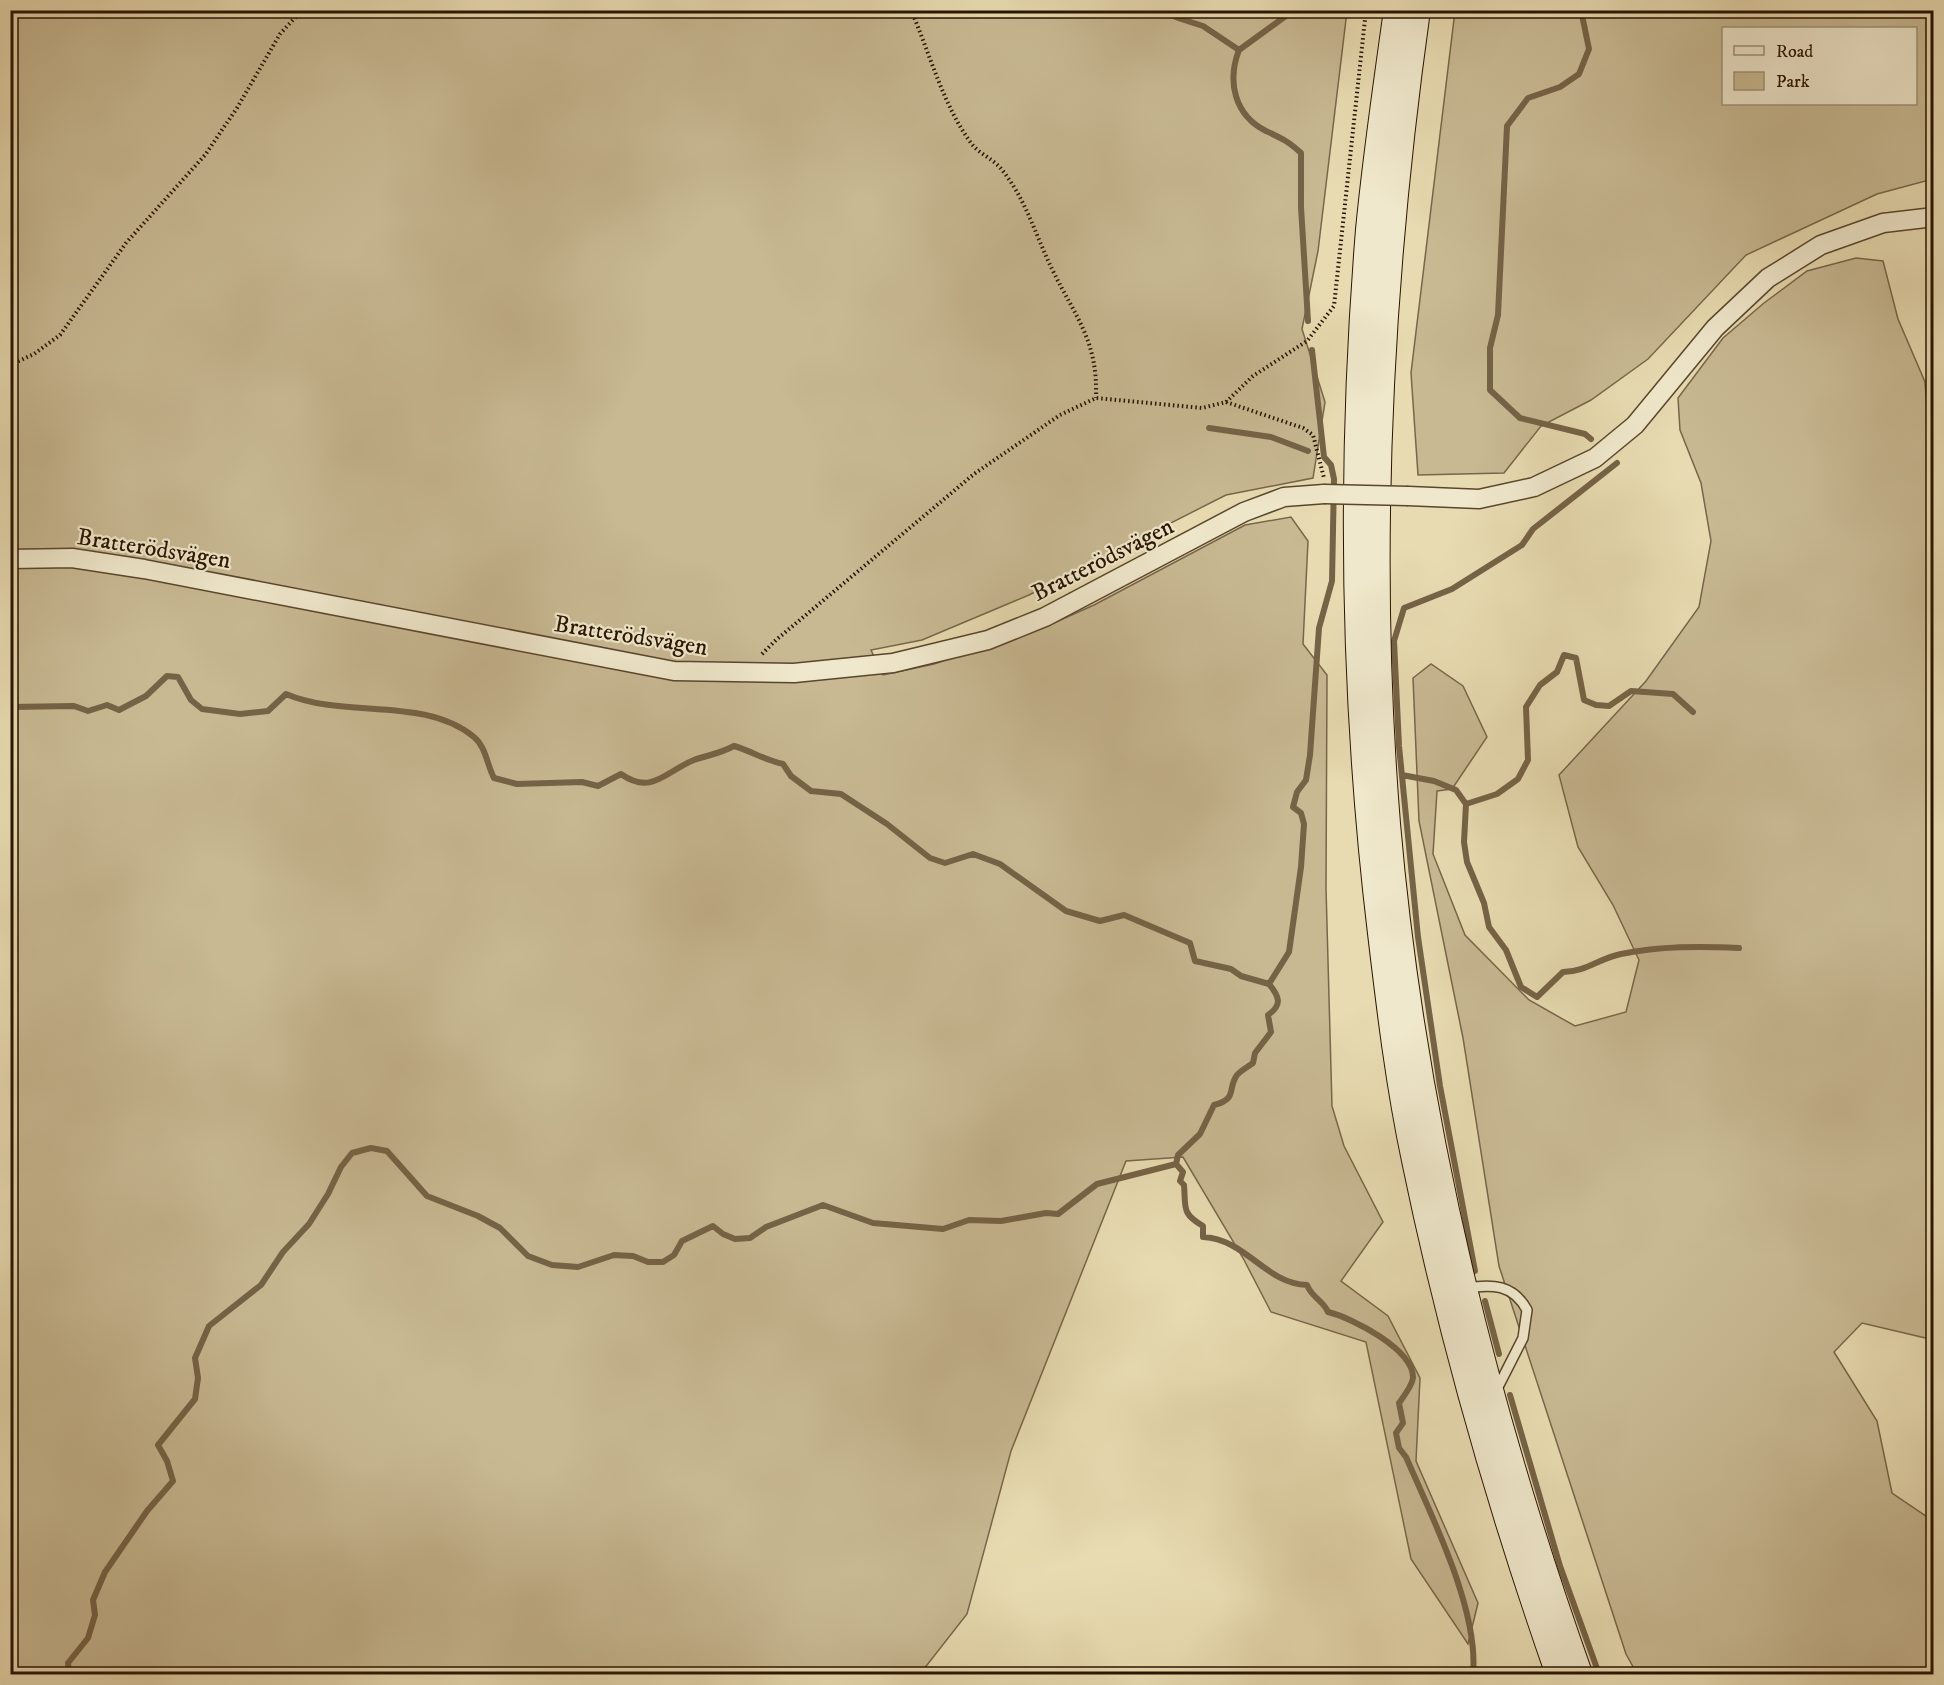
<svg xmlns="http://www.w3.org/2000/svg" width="1944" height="1685" viewBox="0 0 1944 1685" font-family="'IM FELL DW Pica',serif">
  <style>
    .green { fill: #c8b993; stroke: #78664a; stroke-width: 1.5; fill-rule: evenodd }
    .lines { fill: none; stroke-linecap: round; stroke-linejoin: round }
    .stream { stroke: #756346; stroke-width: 6 }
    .service-casing { stroke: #59462c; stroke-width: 12 }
    .minor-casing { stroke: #59462c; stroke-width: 21 }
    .secondary-casing { stroke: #291400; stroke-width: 28 }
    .path { stroke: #291400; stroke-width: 4; stroke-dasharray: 1.5 3; stroke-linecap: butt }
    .service { stroke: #f0e8cc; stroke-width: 9 }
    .minor { stroke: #f0e8cc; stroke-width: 18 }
    .secondary { stroke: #f0e8cc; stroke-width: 26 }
    .minor-bridge-casing { stroke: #59462c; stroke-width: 21; stroke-linecap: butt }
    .minor-bridge { stroke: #f0e8cc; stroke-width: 18 }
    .labels { text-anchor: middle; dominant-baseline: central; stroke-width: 4.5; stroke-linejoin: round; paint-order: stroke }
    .street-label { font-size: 24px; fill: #291400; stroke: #f0e8cc }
  </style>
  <rect width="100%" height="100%" fill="#e8dbb1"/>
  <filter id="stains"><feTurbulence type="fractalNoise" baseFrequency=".00333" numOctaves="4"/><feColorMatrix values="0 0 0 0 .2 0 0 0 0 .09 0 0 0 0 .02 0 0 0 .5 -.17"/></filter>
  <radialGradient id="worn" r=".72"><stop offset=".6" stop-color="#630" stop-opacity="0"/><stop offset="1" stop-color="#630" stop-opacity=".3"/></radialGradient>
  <!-- green -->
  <path class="green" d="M11,11H1347L1318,251L1302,329L1325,402L1313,478L1226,495L1029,595L922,640L871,650L883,675L934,664L1047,626L1094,605L1245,525L1291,517L1308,541L1303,644L1327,675L1326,888L1332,1106L1344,1146L1383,1222L1341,1281L1388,1316L1420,1378L1416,1461L1478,1603L1468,1644L1411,1559L1366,1342L1271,1312L1243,1258L1183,1157L1126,1161L1011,1451L967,1614L920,1674H11Z
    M1455,11H1933V179L1877,194L1746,255L1648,359L1591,400L1541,426L1504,473L1418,475L1411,373ZM1724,28H1916V104H1724Z
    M1856,258L1883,261L1898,319L1925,382L1933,495L1934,1340L1862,1323L1834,1352L1877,1421L1892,1493L1933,1521V1674H1637L1626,1654L1499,1266L1463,1038L1419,821L1413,678L1431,664L1463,686L1487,737L1452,789L1437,791L1433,854L1465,935L1529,1000L1575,1026L1626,1012L1639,960L1613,905L1578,847L1559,775L1646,681L1699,607L1711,541L1701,483L1680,430L1678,398L1723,338L1764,303L1807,271Z"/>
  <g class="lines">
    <!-- stream -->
    <path class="stream" d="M1160,10L1176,17
      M1172,10L1178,18L1203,26L1239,50C1227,81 1234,115 1266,131C1281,138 1288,141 1301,153V207L1308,321
      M1581,10L1589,49L1579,74L1560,87L1528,98L1507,126L1498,315L1490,348V390L1520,418L1585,434L1591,439
      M1239,50L1294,10
      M1312,350L1324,457L1331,465L1334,479L1332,581L1319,628L1310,755L1306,780L1297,792L1293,807L1301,813L1304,824L1301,867L1289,952L1269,984C1279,996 1283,1005 1268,1015L1271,1032L1255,1053L1253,1063C1249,1066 1240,1071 1237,1075C1227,1089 1238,1099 1214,1105L1200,1134L1178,1155L1176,1164L1183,1172L1180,1181L1184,1185C1186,1208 1181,1213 1203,1226V1237C1246,1239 1266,1284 1307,1285C1312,1298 1323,1300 1328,1312C1353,1318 1414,1350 1413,1378C1412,1386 1404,1396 1399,1403L1403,1423L1396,1433L1399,1448L1406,1457C1432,1517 1479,1610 1473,1674
      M1209,428L1271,437L1308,451
      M10,707L74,706L88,711L107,705L119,710L146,696L167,676L178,677L191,700L202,709L240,714L268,711L286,694C344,719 425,696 474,737C486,747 487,765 494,778L517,784L582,782L598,786L621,774C652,796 666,771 694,760C708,755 719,754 734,746C751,751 765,760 783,764L791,776L811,791L841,794L887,824L930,858L945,863L973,854L1000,864L1066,911L1100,921L1124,915L1190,943L1195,961L1231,969L1241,976L1269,984
      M1402,775L1434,781L1456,790L1466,804L1464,842L1467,862L1484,903L1489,927L1506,950L1521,987L1537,997L1563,972C1585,972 1600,958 1621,954C1661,946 1699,946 1739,948
      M1466,804L1497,794L1518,779L1528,760L1526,707L1540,685L1557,672L1564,655L1576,658L1584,700L1596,705L1609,706L1631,691L1673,694L1693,712
      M1475,1271L1440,1086L1418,937L1399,746L1394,641L1404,608L1452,589L1522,545L1533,529L1617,463
      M1485,1301L1499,1354
      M1510,1395L1560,1566L1599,1674
      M69,1674L68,1663L88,1638L95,1615L93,1600L105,1572L147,1511L173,1481L167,1461L158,1445L195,1399L198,1378L195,1358L209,1326L261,1285L283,1252L309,1224L328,1194L341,1167L352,1153L371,1148L387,1151L427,1196L478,1216L500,1228L528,1256L552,1265L578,1267L614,1255L633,1256L648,1262H663L674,1255L682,1241L713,1226L723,1234L735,1239L750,1238L766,1227L823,1205L873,1223L943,1229L969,1220L1001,1221L1046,1213L1058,1214L1097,1184L1176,1164"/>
    <defs>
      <path id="service" d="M1466,1288C1492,1284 1513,1284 1527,1310L1523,1338L1496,1391"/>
      <path id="minor" d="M1408,496L1479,499L1534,487L1595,458L1635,425L1715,328L1768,278L1821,245L1883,223L1934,217
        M10,559L72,558L144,569L674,671L794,673L893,663L988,640L1045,617L1244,512L1284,497L1324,494"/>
      <path id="secondary" d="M1397,10C1387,83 1376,156 1369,230C1350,463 1353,700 1381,933C1390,1009 1399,1085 1415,1160C1451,1335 1500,1506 1559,1674
        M1417,10C1379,280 1365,552 1387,824C1412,1115 1482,1400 1579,1674"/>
    </defs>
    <!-- service casing -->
    <use href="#service" class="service-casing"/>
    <!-- minor casing -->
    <use href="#minor" class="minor-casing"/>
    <!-- secondary casing -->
    <use href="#secondary" class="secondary-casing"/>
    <!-- path -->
    <path class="path" d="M911,10C930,54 943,105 971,143C979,154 994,159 1002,170C1026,199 1036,237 1053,271C1076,318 1098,341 1096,398
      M10,365L34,354L60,335L126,243L205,155L237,108L280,34L302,10
      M1226,402L1253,376L1307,341L1334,306L1366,10
      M762,654L776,640L974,474L1060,415L1096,398L1202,408L1226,402L1303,428L1313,435L1324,478"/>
    <!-- service -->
    <use href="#service" class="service"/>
    <!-- minor -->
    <use href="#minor" class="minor"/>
    <!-- secondary -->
    <use href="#secondary" class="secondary"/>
    <defs>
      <path id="minor-bridge" d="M1324,494L1408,496"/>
    </defs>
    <!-- minor-bridge casing -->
    <use href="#minor-bridge" class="minor-bridge-casing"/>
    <!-- minor-bridge -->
    <use href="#minor-bridge" class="minor-bridge"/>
  </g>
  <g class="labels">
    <!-- street labels -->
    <g class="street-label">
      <text transform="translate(154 549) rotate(9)">Bratterödsvägen</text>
      <text transform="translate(1103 560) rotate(-27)">Bratterödsvägen</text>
      <text transform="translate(631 636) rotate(9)">Bratterödsvägen</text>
    </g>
  </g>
  <!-- margin -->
  <rect width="1944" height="1685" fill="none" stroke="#e8dbb1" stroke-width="36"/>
  <rect x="12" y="12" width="1920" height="1661" fill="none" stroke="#291400" stroke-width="3"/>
  <rect x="18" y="18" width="1908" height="1649" fill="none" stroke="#291400" stroke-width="1.5"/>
  <!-- legend -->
  <rect x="1722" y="27" width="195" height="78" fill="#f0e8cc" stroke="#a0937a" stroke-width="1.5"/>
  <rect x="1734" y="46" width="30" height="9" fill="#f0e8cc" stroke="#a0937a" stroke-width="1.5"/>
  <text x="1776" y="57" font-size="18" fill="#291400">Road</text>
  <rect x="1734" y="72" width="30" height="18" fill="#c8b993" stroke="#a0937a" stroke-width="1.5"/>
  <text x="1776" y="87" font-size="18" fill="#291400">Park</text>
  <rect width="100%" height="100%" filter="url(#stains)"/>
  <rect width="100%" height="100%" fill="url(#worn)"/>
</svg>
